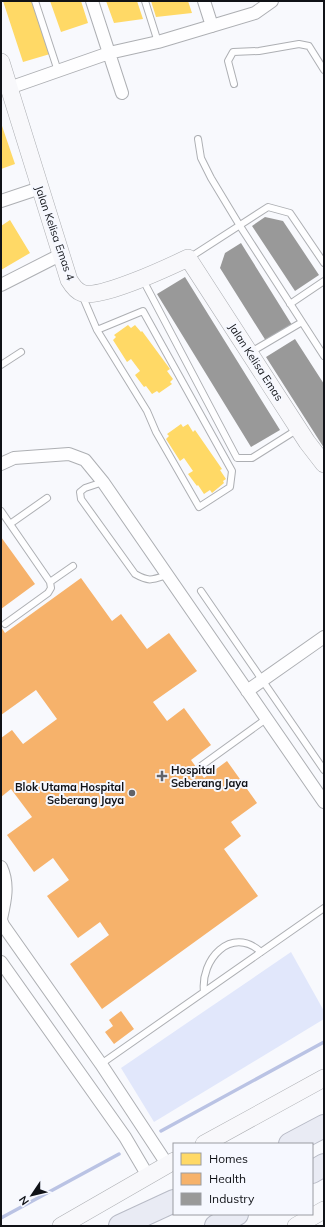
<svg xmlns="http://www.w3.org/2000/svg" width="325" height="1227" viewBox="0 0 325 1227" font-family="Mulish,sans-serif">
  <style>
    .green { fill: #e1e7fb }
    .homes { fill: #ffd966 }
    .health { fill: #f6b26b }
    .industry { fill: #999 }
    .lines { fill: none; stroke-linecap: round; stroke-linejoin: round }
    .stream { stroke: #bac3e4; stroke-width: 3.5 }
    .lane-casing { stroke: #adafb3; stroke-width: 8 }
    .street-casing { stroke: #adafb3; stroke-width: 14 }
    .secondary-casing { stroke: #adafb3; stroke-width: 18 }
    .highway-casing { stroke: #b8bbc6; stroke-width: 24 }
    .lane { stroke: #fefeff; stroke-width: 6 }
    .street { stroke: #fefeff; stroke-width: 12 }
    .secondary { stroke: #f8f8fb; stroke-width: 17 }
    .highway { stroke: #e9ebf4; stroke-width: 22 }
    .poi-dot { fill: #616368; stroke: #f6f8ff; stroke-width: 1.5 }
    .labels { text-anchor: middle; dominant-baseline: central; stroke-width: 4; stroke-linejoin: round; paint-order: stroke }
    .street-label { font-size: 11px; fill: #101217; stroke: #f6f8ff }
    .poi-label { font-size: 11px; font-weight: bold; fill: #101217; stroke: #f6f8ff; text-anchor: start }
  </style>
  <rect width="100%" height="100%" fill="#f8f9fd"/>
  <!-- green -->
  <path class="green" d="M291,952L324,1011V1019L154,1122L121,1068Z"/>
  <!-- homes -->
  <path class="homes" d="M3,1H32L50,54L23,62Z
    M50,1H81L88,23L61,32Z
    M106,1H137L143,19L114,23Z
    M151,1H188L192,13L156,17Z
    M1,123L15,164L1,169Z
    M10,220L30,253L1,270V226Z
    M128,325L131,328L135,325L141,332L142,331L170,369L167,371L173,379L170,382L172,384L159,393L157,391L152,394L146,386L144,387L135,375L140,371L131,359L127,362L113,340L116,337L114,335Z
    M181,424L183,427L188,424L193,432L195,430L222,469L220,470L226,479L223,481L224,483L212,493L210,490L204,494L198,485L197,486L188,474L193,471L184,458L180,461L166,439L169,436L167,434Z"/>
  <!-- health -->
  <path class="health" d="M1,537L35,584L1,609Z
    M81,578L112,621L121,614L147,649L169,633L197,671L153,702L167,721L184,708L211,745L191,760L204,778L227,761L257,803L231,822L241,836L224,849L258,896L102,1009L70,964L109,935L100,922L78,938L47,896L69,880L53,858L34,872L7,835L32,817L11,789L1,797V738L12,730L23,744L57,719L36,690L1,715V627L5,633Z
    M121,1011L134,1029L114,1044L105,1032L113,1026L109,1020Z"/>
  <!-- industry -->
  <path class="industry" d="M265,217L283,221L319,275L295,291L252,226Z
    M241,243L292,325L266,341L220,268L225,253Z
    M185,277L280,430L251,447L157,294Z
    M295,339L324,384V448L266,357Z"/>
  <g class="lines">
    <!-- stream -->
    <path class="stream" d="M161,1131L324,1042
      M1,1218L119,1154"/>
    <defs>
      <path id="lane" d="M35,1L58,71
        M145,1L158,42
        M234,84L228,61L233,52L259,51L299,44L309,46L324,70
        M198,139L201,158L211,178L240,226L324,356
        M189,258L268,207L290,213L324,263
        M143,280L237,458H252L298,429
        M82,295L97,330L147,411L156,432L199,507L230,487L232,471L143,311L97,330
        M290,304L324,281
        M251,352L302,322
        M1,365L21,352
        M103,482L85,488L80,492L81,499L135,574C149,582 152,580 167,575
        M1,511L50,582L51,588L48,593L5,624
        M10,524L47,498
        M50,582L73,566
        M201,591L324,770
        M201,766L266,719
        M204,992C200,960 231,925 261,952
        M101,1064L324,908"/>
      <path id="street" d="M92,1L122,93
        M204,1L212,26
        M9,88L109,53L158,42L255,13L272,1
        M1,201L40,188
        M1,285L62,254
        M1,464L14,458L69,454L85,460L103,482L324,802
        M247,691L324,637
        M1,867C9,884 5,901 1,919
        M1,920L3,925L101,1064L167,1164
        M1,962L125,1137L148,1176"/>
      <path id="secondary" d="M1,62L69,280C72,285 76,291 82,293C99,300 169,267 188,258L307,442L324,464
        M204,1144L324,1078
        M61,1226L174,1161
        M296,1226L324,1210"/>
      <path id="highway" d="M290,1144L324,1126
        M312,1172L324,1165
        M120,1226L174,1201
        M216,1226L237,1214"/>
    </defs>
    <!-- lane casing -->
    <use href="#lane" class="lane-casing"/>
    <!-- street casing -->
    <use href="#street" class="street-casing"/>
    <!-- secondary casing -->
    <use href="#secondary" class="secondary-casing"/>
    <!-- highway casing -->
    <use href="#highway" class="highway-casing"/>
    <!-- lane -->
    <use href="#lane" class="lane"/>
    <!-- street -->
    <use href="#street" class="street"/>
    <!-- secondary -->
    <use href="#secondary" class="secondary"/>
    <!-- highway -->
    <use href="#highway" class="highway"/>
  </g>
  <!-- markers -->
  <g class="poi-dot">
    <path d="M160 770h4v4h4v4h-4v4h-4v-4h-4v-4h4z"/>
    <circle cx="132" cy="793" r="4"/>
  </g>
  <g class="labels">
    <!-- street labels -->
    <g class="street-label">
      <text transform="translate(55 233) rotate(71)">Jalan Kelisa Emas 4</text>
      <text transform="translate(256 362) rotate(57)">Jalan Kelisa Emas</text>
    </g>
    <!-- poi labels -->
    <g class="poi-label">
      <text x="171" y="770">Hospital<tspan x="171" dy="13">Seberang Jaya</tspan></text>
      <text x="124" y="787" text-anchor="end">Blok Utama Hospital<tspan x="124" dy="13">Seberang Jaya</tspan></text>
    </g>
  </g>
  <!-- border -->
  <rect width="325" height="1227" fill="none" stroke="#101217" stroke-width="4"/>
  <!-- legend -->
  <rect x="173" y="1143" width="140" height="72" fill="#f6f8ff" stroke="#9a9ca2"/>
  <rect x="181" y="1153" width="20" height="12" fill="#ffd966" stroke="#9a9ca2"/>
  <text x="209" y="1163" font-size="12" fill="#101217">Homes</text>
  <rect x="181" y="1173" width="20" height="12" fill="#f6b26b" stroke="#9a9ca2"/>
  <text x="209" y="1183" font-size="12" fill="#101217">Health</text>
  <rect x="181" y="1193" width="20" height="12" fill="#999999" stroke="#9a9ca2"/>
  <text x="209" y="1203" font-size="12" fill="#101217">Industry</text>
  <!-- north arrow -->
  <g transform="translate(32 1195) rotate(235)" stroke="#f6f8ff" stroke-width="3" paint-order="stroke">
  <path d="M0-3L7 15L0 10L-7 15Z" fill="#101217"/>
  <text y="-6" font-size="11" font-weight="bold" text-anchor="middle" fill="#101217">N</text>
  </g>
</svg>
